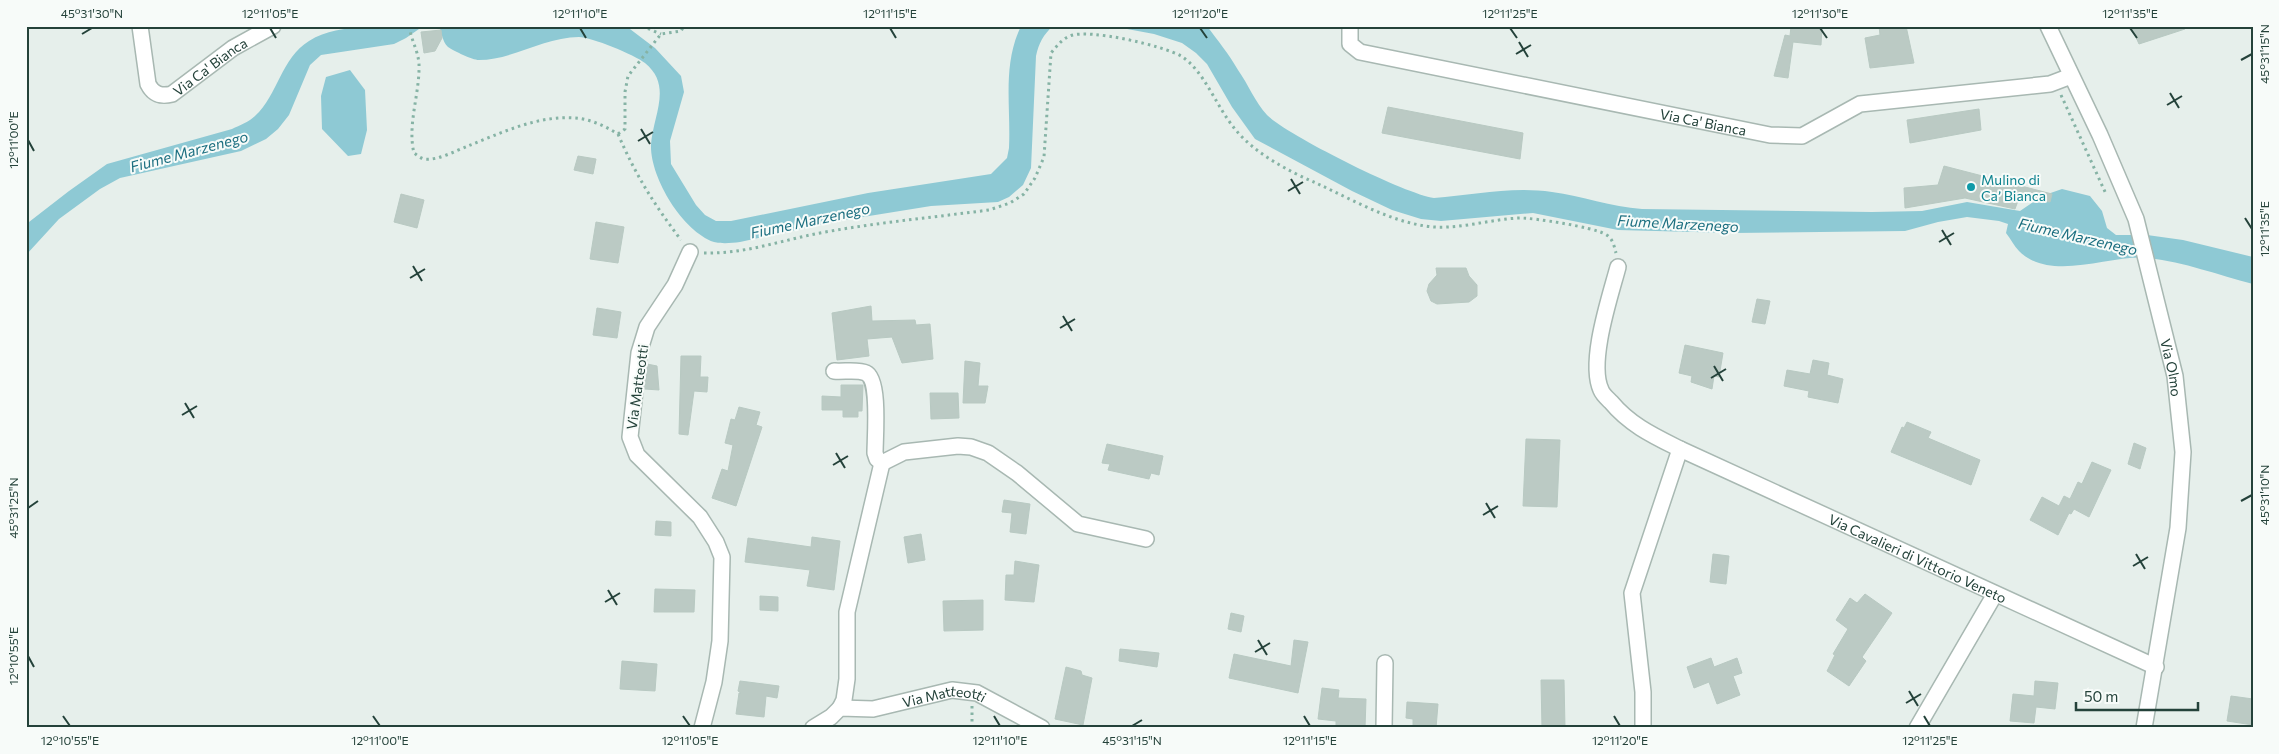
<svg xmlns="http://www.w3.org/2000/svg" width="2279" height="754" viewBox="0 0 2279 754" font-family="Commissioner,sans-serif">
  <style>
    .water { fill: #8ec9d4 }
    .building { fill: #bbcac4; stroke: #b8c9c2 }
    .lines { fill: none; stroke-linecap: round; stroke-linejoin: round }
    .minor-casing { stroke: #a8b8b2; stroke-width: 18 }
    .path { stroke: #86b3a5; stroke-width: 3; stroke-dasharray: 2.5 4; stroke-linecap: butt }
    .minor { stroke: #fff; stroke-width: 15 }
    .ticks { fill: none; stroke: #24423a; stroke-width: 2 }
    .culture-dot { fill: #0f9aa8; stroke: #f7fbf9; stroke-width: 2 }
    .labels { text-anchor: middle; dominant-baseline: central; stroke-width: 4; stroke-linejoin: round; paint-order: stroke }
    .street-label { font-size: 14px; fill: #24423a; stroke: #f7fbf9 }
    .culture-label { font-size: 14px; fill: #0d838f; stroke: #f7fbf9; text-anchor: start }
    .water-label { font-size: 15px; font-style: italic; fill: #1c6f80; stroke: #f7fbf9 }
    .neatline { fill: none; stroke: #24423a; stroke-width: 2 }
    .ticks-label { font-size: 12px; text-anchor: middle; fill: #24423a }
  </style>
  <rect width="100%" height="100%" fill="#e6efeb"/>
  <!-- water -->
  <path class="water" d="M364,26H437L419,29L406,38L394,44L321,55L310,65L289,115L278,129L266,139L241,151L120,178L100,189L59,219L26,255V226L29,222L69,191L107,164L232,129C240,125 249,122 255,116C278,95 281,58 309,41C326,30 345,29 364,26Z
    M439,26H626L655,48L681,76L684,92L670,141L671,164L696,205L705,215L716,221H731L868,193L991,174L1007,158L1009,148C1011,105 1002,66 1021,26H1053C1043,35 1039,43 1036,56L1031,168L1023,185L1009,197L998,202L931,206L838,221L740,242C732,243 722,244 714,242C682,231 650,177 651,145C653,115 673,86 645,63C635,55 591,37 579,37C545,37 512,60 479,60C472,60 454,51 448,47C442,41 442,33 439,26Z
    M1111,26H1207C1218,41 1229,54 1238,70C1248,84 1255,102 1267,115C1287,135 1405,194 1434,198C1473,195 1512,186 1552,192C1582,196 1611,207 1642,209L1872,212L1922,211L1967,202L2020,211L2042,196L2062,189L2090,196L2102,211L2107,228L2116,235H2147L2183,240L2253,257V284C2218,275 2184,262 2149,258C2111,254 2051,283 2019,251C2014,246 2011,239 2006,233L2008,224L1999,221L1967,217L1938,222L1905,231L1732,233L1618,230L1533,213L1441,221L1421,219L1392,210L1352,191L1255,139L1232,107L1207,64L1196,53L1182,43L1154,34Z
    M350,70L365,90L367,130L361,154L348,156L322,129L321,96L326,77Z"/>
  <!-- building -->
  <path class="building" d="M1791,26H1822L1821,45L1793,42L1788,78L1774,76L1785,35L1790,36Z
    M1879,26H1906L1914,63L1870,68L1865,38L1880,35Z
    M2131,26H2185V29L2139,44Z
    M441,30L442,38L435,51L424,53L421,32Z
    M1388,107L1523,133L1520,159L1382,133Z
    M1979,109L1981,130L1910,143L1907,120Z
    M578,156L596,159L593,174L574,170Z
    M1944,166L2052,194L2050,202L2019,198L2015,209L1965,198L1905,208L1904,188L1938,185Z
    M401,194L424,200L417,228L394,222Z
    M596,222L624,227L618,263L590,259Z
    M1436,268H1466L1469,276L1477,285V296L1469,302L1437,304L1431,301L1427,291L1429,284L1437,275Z
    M1757,299L1770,301L1765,324L1752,322Z
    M871,306L872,321L915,320L916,325L930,324L933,359L902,363L892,337L867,339L869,356L837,360L832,313Z
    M597,308L621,312L617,338L593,335Z
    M1685,345L1723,353L1719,377L1714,376L1712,389L1691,382L1692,376L1679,373Z
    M681,356H701L700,377H708L707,392L694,391L688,435L679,434Z
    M1813,360L1829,363L1827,375L1843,379L1838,403L1808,397L1809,391L1784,386L1787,370L1810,374Z
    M965,361L980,363L978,386H988L985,403H963Z
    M647,364L657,366L659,390L645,389Z
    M841,385H863L862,411H858V417H843V410H822V396L841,397Z
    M930,393H958L959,418L931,419Z
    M739,407L760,412L756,425L762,427L736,506L712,498L722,469L728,471L733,445L725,443L731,419L735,420Z
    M1907,422L1931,432L1928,438L1980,460L1971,485L1891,452L1902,427L1904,428Z
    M1526,439L1560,440L1557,507L1523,506Z
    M2134,443L2146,448L2140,469L2128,464Z
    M1107,444L1163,456L1159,475L1151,473L1149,479L1108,470L1110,464L1102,463Z
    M2092,462L2111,470L2089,517L2074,509L2071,514L2069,513L2058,535L2030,520L2042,497L2059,506L2064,496L2070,499L2078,482L2082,484Z
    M1004,500L1030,504L1026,534L1010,532L1012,513L1002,512Z
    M656,521L671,522V536L655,535Z
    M921,534L925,560L908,563L904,537Z
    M812,537L840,541L834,590L807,586L810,570L745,562L748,538L811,547Z
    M1713,554L1729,556L1726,584L1710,582Z
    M1015,561L1039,565L1034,602L1005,600L1006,575H1014Z
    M655,589L695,590L694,612H654Z
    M1865,594L1892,613L1862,657L1866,661L1849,686L1827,671L1835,655L1833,654L1848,629L1836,620L1850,598L1857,603Z
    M760,596L778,597V611L760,610Z
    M983,600V630L944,631L943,601Z
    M1231,613L1244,616L1241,632L1228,629Z
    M1294,640L1308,642L1298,693L1229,678L1234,654L1291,666Z
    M1120,649L1159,653L1157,667L1119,661Z
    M1711,658L1714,667L1737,658L1742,673L1733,676L1740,695L1717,704L1709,682L1694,688L1687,667Z
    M622,661L657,664L655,691L620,689Z
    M1066,667L1081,671L1082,675L1092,678L1083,725L1055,719Z
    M1541,680H1564L1565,728H1542Z
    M740,681L779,686L777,698L766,696L764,717L736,714L739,693H741L738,691Z
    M2035,681L2058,683L2055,709L2036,707L2034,723L2010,721L2013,694L2034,696Z
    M1322,688L1339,690L1338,698L1366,699L1365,728H1336V721L1318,719Z
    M2231,696L2253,699V725L2227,721Z
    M1407,702L1438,704L1436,728H1413V719L1406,718Z"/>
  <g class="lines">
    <defs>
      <g id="minor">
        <path id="s1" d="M140,26L148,84C153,94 161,97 172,94L233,48L273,26"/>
        <path id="s2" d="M1350,26V44L1360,52L1770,135L1802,136L1860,104L2050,84L2071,76"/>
        <path id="s3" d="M2048,26L2100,135L2136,219L2175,376L2183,452L2178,528L2144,728"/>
        <path d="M690,252L675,285L647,327L639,353L630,437L637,455L700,517L716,542L722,557L720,641L714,682L702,728"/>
        <path d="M1618,267C1610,297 1588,362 1601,390C1603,395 1608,399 1611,402C1630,425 1654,436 1680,449"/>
        <path d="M834,371C843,372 858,369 866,373C880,379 875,438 875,453L877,459L882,463"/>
        <path d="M882,463L904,452L958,446L971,447L988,453L1017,473L1078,524L1146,539"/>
        <path d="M840,708L844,700L847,679V612L882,463"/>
        <path id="s4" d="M813,728L831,717L840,708L873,709L952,690L977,693L1042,728"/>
        <path d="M1384,728L1385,663"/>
        <path id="s5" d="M1643,728V692L1632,593L1680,449L2156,667"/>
        <path d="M1917,728L1995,594"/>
      </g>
    </defs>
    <!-- minor casing -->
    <use href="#minor" class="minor-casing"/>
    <!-- path -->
    <path class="path" d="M409,26C411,40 418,50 419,64C420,93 407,125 414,153C417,155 420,158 424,159C437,161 455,151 468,146C501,133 538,115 575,118C590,119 605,126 618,134
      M642,26L661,34
      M2061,95L2106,194
      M618,134C636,176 654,204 681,240
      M618,134L625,129V92L628,76L661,34L681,31L684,26
      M704,253C749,254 787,238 831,231C883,222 936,217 989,210L1010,203L1024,194L1035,178L1044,157L1051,53C1057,46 1062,39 1070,36C1088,28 1164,46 1181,56C1204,70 1217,108 1235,129C1254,153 1288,171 1316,183C1351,199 1387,220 1425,226C1456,231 1489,219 1520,218C1535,218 1592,227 1605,234C1613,238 1614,246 1616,253
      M972,706V728"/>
    <!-- minor -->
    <use href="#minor" class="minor"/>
  </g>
  <!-- ticks -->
  <path class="ticks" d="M270,28L276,38M580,28L586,38M890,28L896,38M1200,28L1207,38M1510,28L1517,38M1820,28L1827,38M2130,28L2137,38M82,34L92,28M1519,42L1528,57M1516,54L1531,45M2241,60L2252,54M2170,93L2179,108M2167,105L2182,96M641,129L650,144M28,140L34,151M638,141L653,132M1291,179L1300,194M1288,191L1303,182M2245,218L2252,229M1942,230L1951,245M1939,242L1954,233M413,266L422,281M410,278L425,269M1063,316L1072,331M1060,328L1075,319M1714,366L1723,381M1711,378L1726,369M185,403L194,418M182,415L197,406M836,453L845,468M833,465L848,456M2241,501L2252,495M1486,503L1495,518M28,508L38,501M1483,515L1498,506M2136,554L2145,569M2133,566L2148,557M608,590L617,605M605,602L620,593M1258,640L1267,655M1255,652L1270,643M28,656L34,667M1909,691L1918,706M1906,703L1921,694M63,716L70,726M373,716L380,726M683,716L690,726M994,716L1000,726M1304,716L1310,726M1614,716L1620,726M1924,716L1930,726M1132,726L1142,720"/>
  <!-- markers -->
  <circle class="culture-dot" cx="1971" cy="187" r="5"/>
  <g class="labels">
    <!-- street labels -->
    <g class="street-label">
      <text stroke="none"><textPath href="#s1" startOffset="134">Via Ca' Bianca</textPath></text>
      <text stroke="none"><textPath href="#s2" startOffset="381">Via Ca' Bianca</textPath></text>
      <text stroke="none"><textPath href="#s3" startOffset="365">Via Olmo</textPath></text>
      <text transform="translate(637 387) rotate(-82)">Via Matteotti</text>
      <text stroke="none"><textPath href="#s5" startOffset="549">Via Cavalieri di Vittorio Veneto</textPath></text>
      <text stroke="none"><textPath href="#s4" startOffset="140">Via Matteotti</textPath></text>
    </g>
    <!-- culture labels -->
    <g class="culture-label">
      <text x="1981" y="179">Mulino di<tspan x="1981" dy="16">Ca’ Bianca</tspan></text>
    </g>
    <!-- water labels -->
    <g class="water-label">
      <text transform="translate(189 151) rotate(-15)">Fiume Marzenego</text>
      <text transform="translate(810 220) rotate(-12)">Fiume Marzenego</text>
      <text transform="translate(1678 223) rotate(3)">Fiume Marzenego</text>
      <text transform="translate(2078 236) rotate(13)">Fiume Marzenego</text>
    </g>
  </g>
  <!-- border -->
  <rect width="2279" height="754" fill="none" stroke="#f7fbf9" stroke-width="55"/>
  <!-- scale -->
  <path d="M2076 702v8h122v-8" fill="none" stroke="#24423a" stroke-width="2.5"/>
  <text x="2084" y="702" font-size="15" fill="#24423a" stroke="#f7fbf9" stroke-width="4" paint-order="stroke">50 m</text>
  <rect x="28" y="28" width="2224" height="698" class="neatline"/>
  <g class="ticks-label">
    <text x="92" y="18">45°31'30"N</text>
    <text x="270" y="18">12°11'05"E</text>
    <text x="580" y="18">12°11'10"E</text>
    <text x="890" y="18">12°11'15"E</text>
    <text x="1200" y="18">12°11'20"E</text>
    <text x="1510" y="18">12°11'25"E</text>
    <text x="1820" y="18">12°11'30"E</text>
    <text x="2130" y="18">12°11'35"E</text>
    <text transform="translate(2265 54) rotate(-90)" y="4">45°31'15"N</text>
    <text transform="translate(14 140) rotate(-90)" y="4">12°11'00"E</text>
    <text transform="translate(2265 229) rotate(-90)" y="4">12°11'35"E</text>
    <text transform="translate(2265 495) rotate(-90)" y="4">45°31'10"N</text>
    <text transform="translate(14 508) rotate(-90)" y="4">45°31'25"N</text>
    <text transform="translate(14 656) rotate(-90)" y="4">12°10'55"E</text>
    <text x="70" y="745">12°10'55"E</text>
    <text x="380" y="745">12°11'00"E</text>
    <text x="690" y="745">12°11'05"E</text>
    <text x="1000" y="745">12°11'10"E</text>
    <text x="1132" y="745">45°31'15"N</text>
    <text x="1310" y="745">12°11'15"E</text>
    <text x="1620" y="745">12°11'20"E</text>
    <text x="1930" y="745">12°11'25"E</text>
  </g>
</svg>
